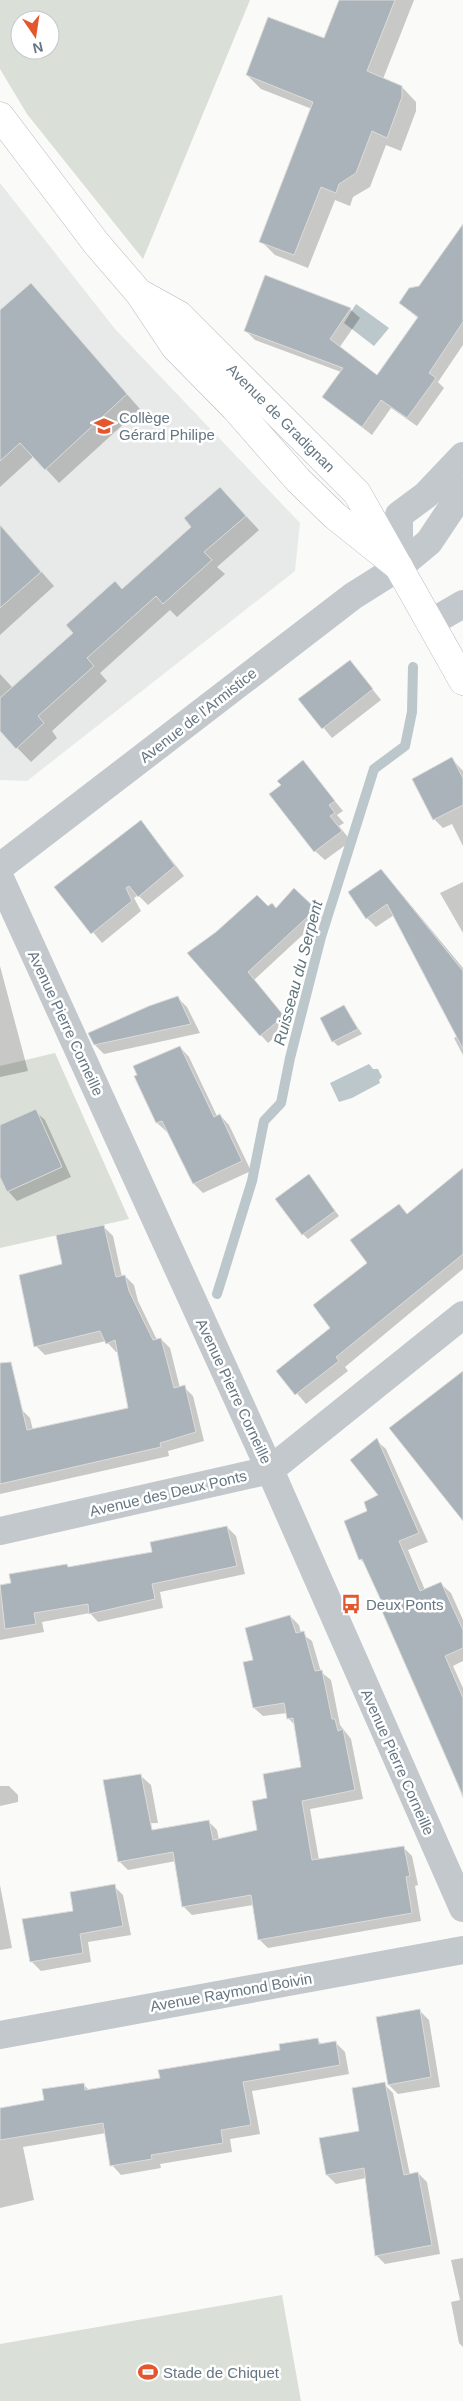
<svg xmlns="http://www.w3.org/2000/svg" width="463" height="2401" viewBox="0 0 463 2401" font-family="Arial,sans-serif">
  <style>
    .built { fill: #e8e9e9 }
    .green { fill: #dadfd7; fill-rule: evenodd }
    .water { fill: #bbc7cb }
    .shadow { fill: #0003 }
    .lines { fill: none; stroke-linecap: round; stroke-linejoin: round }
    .stream { stroke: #bbc7cb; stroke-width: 10 }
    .building { fill: #aab3b9; stroke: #dcdcda }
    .major-casing { stroke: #b5babe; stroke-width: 29 }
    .minor { stroke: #c3c8cc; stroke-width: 28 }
    .major { stroke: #fff; stroke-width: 28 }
    .labels { text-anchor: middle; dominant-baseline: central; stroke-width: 5; stroke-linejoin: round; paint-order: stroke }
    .poi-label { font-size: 15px; fill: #657683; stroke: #fff; text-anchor: start }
    .street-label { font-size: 15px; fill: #657683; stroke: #fff }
    .water-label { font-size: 16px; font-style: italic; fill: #60757c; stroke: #fff }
  </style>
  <rect width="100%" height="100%" fill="#fafaf8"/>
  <!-- built -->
  <path class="built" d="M0,183L115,329L300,523L295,571L27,781L0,780Z"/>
  <!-- green -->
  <path class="green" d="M0,0H250L143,259L27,114L0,69ZM20,20H50V50H20Z
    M55,1053L129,1219L0,1248V1066Z
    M282,2295L301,2401H0V2344Z"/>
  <!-- water -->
  <path class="water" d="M356,304L389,328L374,346L344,323Z
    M369,1064L373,1069H378L382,1077L379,1080L380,1083L352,1098L339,1102L330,1083Z"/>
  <!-- shadow -->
  <path class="shadow" d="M340,0H414L383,79L402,87L416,102V111L401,151L386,145L370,187L353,197L350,206L335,200L308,268L275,255L261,241L312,109L261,89L247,75L324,40Z
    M463,227V345L438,382L444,388L417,426L391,408L372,435L323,397L341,372L255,340L246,331L350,309L360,318L339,348L377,377L419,319L400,303L420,287Z
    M31,285L140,409L59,483L34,456L0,487V312Z
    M233,502L259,530L217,567L225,574L177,617L170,610L100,673L107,681L52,731L57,738L31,762L0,730V674L13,688L122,590Z
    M0,525L54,586L0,635Z
    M350,661L381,700L332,738L300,699Z
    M452,759L463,771V846L452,824L443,828L434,819L413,779Z
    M303,762L343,811L337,815L344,823L339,826L351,841L325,860L315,851Z
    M141,821L184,876L148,905L138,895L134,898L141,911L102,943L56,887Z
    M390,880L463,968V1055L454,1038L458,1036L394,915L376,927L367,918Z
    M463,882V933L440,893Z
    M268,908L315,909L322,917L254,980L290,1024L268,1043L191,956Z
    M0,966L28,1071L0,1077Z
    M177,997L187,1007L200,1033L104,1054L95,1045Z
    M344,1007L362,1034L338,1046L333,1041Z
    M180,1047L189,1057L217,1116L220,1115L229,1125L251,1171L203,1193L194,1184L169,1131L167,1132L157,1123L136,1077Z
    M35,1111L45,1120L71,1177L17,1201L8,1191L0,1174V1126Z
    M463,1171V1269L345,1367L348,1371L306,1404L278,1371L332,1329L399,1206L408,1215Z
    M309,1176L339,1216L308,1239L303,1234Z
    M104,1227L113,1236L122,1277L125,1276L134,1285L138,1301L157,1340L161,1339L170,1348L180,1388L184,1387L193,1396L204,1441L168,1451L169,1456L0,1494V1414L21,1409L30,1418L33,1430L130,1409L118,1352H116L106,1341L45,1355L36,1346L64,1265Z
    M376,1440L386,1449L428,1542L408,1550L425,1590L441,1584L451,1593L463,1620V1661L453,1666L463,1688V1798L386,1608L367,1566L360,1559L369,1511L380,1496Z
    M227,1527L236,1536L245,1574L160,1592L163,1608L98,1622L90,1613L42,1622L44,1632L0,1640V1586L67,1565L69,1568L154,1553Z
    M290,1616L299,1625L301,1633L312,1641L321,1672L331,1680L340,1725L351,1739L363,1799L310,1809L319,1860L403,1847L412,1856L418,1885L415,1886L421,1921L268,1948L259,1939L253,1905L192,1915L183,1906L176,1861L128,1870L119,1861L115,1838L152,1830L209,1822L217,1830L219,1840L259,1831L269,1799L303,1768L295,1725L288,1718L287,1713L263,1716L254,1708L255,1661Z
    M141,1776L151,1785L158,1823L120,1824Z
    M0,1786H9L18,1795V1802L0,1806Z
    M0,1885L12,1948L0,1950Z
    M114,1886L123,1895L131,1935L88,1942L91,1962L41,1971L32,1962L75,1912Z
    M419,2010L429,2020L440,2087L398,2094L389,2085Z
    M317,2040L322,2044L335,2042L345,2052L349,2074L252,2091L260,2134L230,2139L232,2152L160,2164L161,2168L121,2175L112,2165L106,2133L23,2147L34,2200L0,2208V2110L46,2101L83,2084L89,2090L161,2079L282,2051Z
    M384,2084L393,2093L410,2175L418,2173L427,2182L440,2254L385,2264L376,2255L366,2178L336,2184L327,2175L360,2132Z
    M463,2258V2347L459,2343L451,2302L460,2300L451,2260Z"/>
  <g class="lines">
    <!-- stream -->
    <path class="stream" d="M217,1294L252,1181L264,1121L281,1103L290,1058L321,937L374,769L405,746L412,712L413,667"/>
  </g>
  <!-- building -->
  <path class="building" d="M339,0H395L367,71L402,86V97L387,138L372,131L356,173L339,184L336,193L321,187L294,255L259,242L313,102L246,75L268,17L324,38Z
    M463,224V322L429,373L436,378L407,418L381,400L362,427L322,397L343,368L244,331L265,275L351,308L330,339L377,375L418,317L399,303L409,288L419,286Z
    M31,283L127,394L45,470L20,443L0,461V310Z
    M220,487L246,516L204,552L212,560L163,604L156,596L87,658L94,666L38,716L44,723L16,749L0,731V698L73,633L66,625L115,581L122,589L191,527L184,518Z
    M0,525L41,572L0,608Z
    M350,660L373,689L322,729L298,699Z
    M452,757L463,778V805L433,820L412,779Z
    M303,760L335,801L329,805L335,813L330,816L342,831L314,852L269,794L281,785L277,781Z
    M141,820L175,866L138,897L129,886L126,888L132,901L91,934L54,887Z
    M381,869L463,971V1049L387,904L366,919L348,892Z
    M294,888L316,909L248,972L284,1016L260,1036L187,953L216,932L257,895L268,906L272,903L276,908Z
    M178,996L191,1024L94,1045L88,1033L149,1006Z
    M344,1005L358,1029L332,1042L320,1018Z
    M180,1046L214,1117L220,1114L242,1161L193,1184L162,1121L156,1123L134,1076L137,1075L133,1066Z
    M36,1109L62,1167L7,1192L0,1177V1125Z
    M463,1168V1254L336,1357L339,1361L295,1395L276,1371L330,1328L313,1305L367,1263L350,1240L399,1204L407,1214Z
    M309,1174L335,1211L302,1235L275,1199Z
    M104,1225L116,1277L125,1275L129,1291L153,1340L161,1338L174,1388L185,1385L196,1432L160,1443L161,1447L0,1484V1363L11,1362L27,1430L128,1408L115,1340L106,1344L100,1331L34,1347L19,1275L62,1264L56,1235Z
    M463,1371V1521L389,1428Z
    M377,1438L419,1533L399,1541L420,1591L441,1582L463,1630V1648L445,1656L463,1698V1796L381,1609L384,1607L362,1559L359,1560L344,1521L367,1511L364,1502L378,1495L350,1460Z
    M227,1526L237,1566L152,1584L155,1599L89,1614L88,1604L34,1613L36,1624L5,1629L0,1585L11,1583L9,1574L67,1564L68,1567L152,1552L150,1542Z
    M290,1615L296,1633L304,1631L315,1671L322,1670L332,1719H335L338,1731L343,1729L355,1790L302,1801L312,1860L404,1846L410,1876L406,1877L412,1913L258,1940L251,1895L182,1907L173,1852L118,1862L103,1780L141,1774L152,1830L209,1820L213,1840L257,1830L252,1801L267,1798L263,1774L301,1767L293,1718L287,1719L284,1703L253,1708L243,1662L253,1660L245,1628Z
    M115,1884L123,1926L80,1934L83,1953L30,1962L22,1919L73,1911L70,1892Z
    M420,2009L431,2077L388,2085L376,2017Z
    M318,2038L319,2044L336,2041L340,2065L243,2082L251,2125L221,2130L223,2143L151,2155L152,2159L110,2166L103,2123L0,2140V2108L44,2100L42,2089L84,2083L85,2090L160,2078L158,2070L280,2050L279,2044Z
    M385,2082L404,2175L418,2172L432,2245L375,2256L364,2168L326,2175L319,2138L359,2131L352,2088Z"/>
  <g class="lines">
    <defs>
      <g id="major">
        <path d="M0,116L96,243L139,293L175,347L235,408L298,480L335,516L399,567"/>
        <path id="s1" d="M143,295L179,315L357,493L463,681"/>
      </g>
    </defs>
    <!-- major casing -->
    <use href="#major" class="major-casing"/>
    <!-- minor -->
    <path class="minor" d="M399,567V515L426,495L463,456
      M432,622L463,604
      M0,867L353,596L399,567L429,542L463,491
      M0,878L270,1470L463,1908
      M0,1531L270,1470L463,1315
      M0,2035L463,1950"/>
    <!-- major -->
    <use href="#major" class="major"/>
  </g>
  <!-- icons -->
  <defs>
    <symbol id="school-bare" viewBox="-9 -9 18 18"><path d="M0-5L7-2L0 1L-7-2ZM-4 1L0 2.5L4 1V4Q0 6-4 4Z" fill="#e4572e" stroke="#fff" stroke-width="2.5" paint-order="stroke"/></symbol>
    <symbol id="bus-bare" viewBox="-9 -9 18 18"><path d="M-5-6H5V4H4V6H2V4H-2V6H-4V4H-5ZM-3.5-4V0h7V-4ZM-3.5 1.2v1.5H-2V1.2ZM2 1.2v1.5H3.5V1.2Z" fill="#e4572e" stroke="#fff" stroke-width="2.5" paint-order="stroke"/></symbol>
    <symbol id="stadium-bare" viewBox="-9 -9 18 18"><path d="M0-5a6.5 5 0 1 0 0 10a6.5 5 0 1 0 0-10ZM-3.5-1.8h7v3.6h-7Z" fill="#e4572e" stroke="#fff" stroke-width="2.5" paint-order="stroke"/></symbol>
  </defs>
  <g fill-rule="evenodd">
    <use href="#school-bare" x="90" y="412" width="28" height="28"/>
    <use href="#bus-bare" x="337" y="1590" width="28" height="28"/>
    <use href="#stadium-bare" x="134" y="2358" width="28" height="28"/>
  </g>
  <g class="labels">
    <!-- poi labels -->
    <g class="poi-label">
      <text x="119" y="417">Collège<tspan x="119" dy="17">Gérard Philipe</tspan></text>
      <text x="366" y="1604">Deux Ponts</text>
      <text x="163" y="2372">Stade de Chiquet</text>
    </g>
    <!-- street labels -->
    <g class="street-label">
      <text stroke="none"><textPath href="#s1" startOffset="186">Avenue de Gradignan</textPath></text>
      <text transform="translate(198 715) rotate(-38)">Avenue de l'Armistice</text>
      <text transform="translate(66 1023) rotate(65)">Avenue Pierre Corneille</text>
      <text transform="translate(234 1391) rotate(65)">Avenue Pierre Corneille</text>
      <text transform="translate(168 1493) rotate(-13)">Avenue des Deux Ponts</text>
      <text transform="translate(398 1762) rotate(66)">Avenue Pierre Corneille</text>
      <text transform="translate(231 1992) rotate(-10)">Avenue Raymond Boivin</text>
    </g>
    <!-- water labels -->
    <g class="water-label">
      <text transform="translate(298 973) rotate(-75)">Ruisseau du Serpent</text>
    </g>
  </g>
  <!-- north arrow -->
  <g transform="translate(35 35) rotate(167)"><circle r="24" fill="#ffffff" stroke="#c1c8cd"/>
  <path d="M0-4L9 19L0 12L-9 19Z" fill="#e4572e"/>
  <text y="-8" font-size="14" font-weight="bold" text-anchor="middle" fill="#657683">N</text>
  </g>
</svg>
